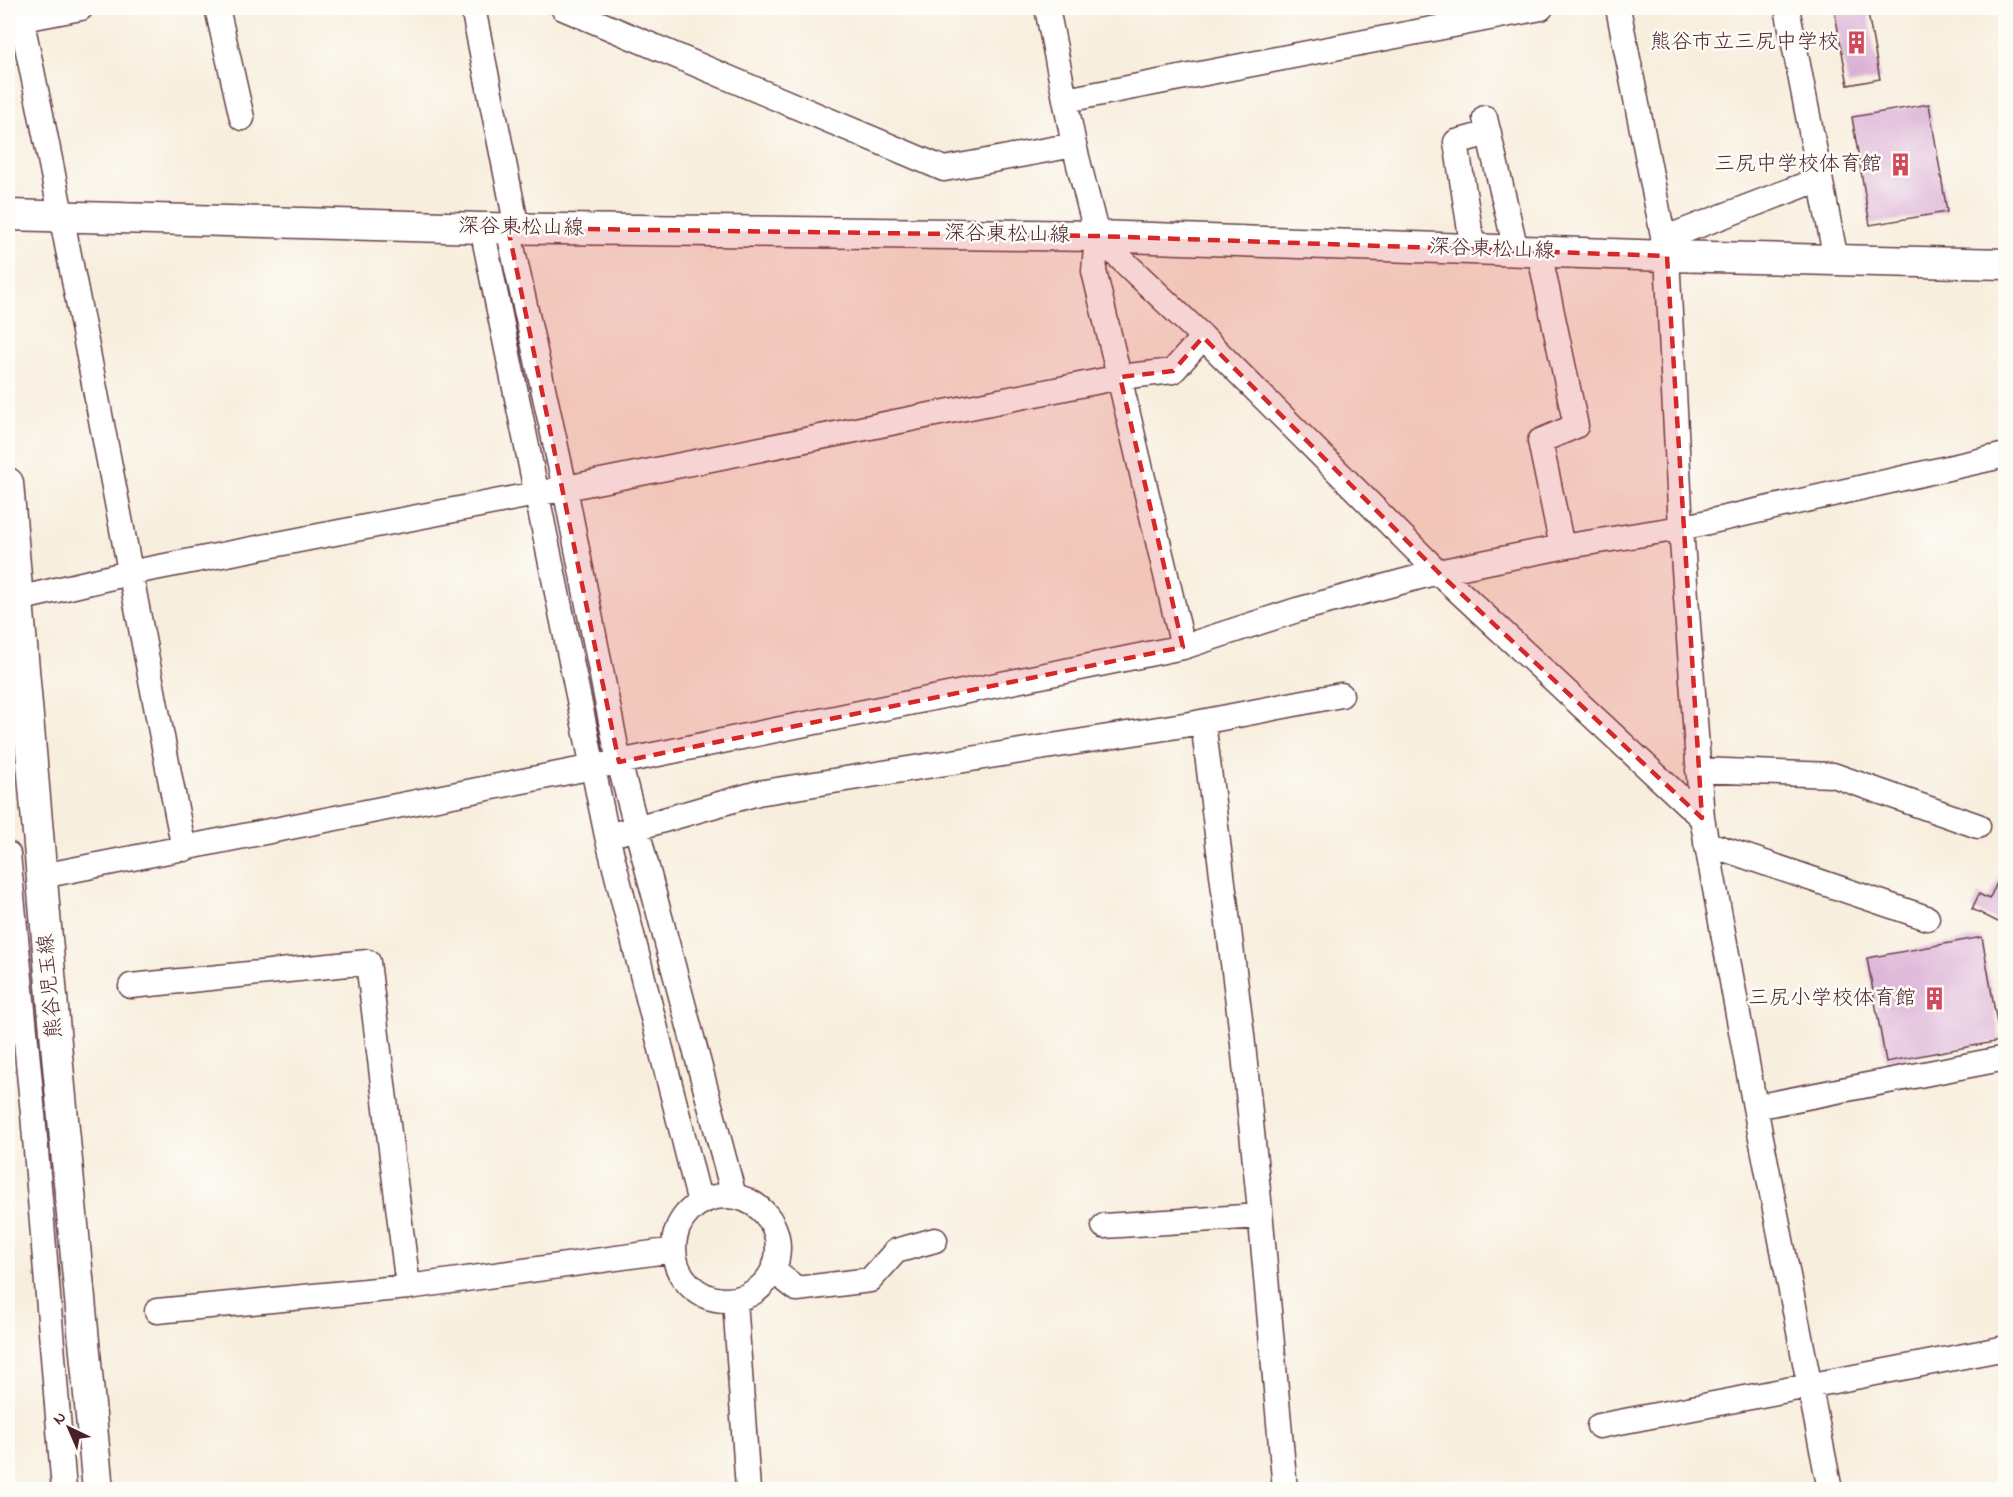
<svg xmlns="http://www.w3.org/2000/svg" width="2013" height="1497" viewBox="0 0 2013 1497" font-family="'Indie Flower','Klee One',sans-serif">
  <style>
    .building { fill: #dbb1d5 }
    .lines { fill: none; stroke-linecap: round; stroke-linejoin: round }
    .minor-casing { stroke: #643e46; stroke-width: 27 }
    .major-casing { stroke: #643e46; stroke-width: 33 }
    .minor { stroke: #fff; stroke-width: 24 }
    .major { stroke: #fff; stroke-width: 30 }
    .marked { fill: #d62828; fill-opacity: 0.2; stroke: #d62828; stroke-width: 4.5; stroke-dasharray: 12 8; stroke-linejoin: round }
    .labels { text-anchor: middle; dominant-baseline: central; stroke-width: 5; stroke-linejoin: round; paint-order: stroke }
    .poi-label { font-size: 21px; fill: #4a1f2b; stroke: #fdfcf7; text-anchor: end }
    .street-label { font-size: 21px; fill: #4a1f2b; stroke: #fdfcf7 }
  </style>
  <rect width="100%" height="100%" fill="#fdfcf7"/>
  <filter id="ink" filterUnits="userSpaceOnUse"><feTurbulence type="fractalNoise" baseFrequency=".0167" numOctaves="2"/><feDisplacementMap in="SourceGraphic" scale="12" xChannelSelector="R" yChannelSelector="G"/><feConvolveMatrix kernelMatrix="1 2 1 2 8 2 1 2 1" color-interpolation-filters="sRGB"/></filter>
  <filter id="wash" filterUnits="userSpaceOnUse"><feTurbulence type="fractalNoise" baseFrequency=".008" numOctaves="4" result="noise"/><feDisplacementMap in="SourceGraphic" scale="24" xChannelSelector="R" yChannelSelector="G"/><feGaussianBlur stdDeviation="1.35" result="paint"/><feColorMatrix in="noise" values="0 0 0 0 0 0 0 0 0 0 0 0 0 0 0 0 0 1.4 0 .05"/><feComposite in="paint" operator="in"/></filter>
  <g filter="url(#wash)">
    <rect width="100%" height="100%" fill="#f8eedd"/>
    <g id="blocks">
      <!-- building -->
      <path class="building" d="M1834,8H1867L1880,79L1848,85Z
        M1929,104L1947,212L1870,225L1852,117Z
        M2006,865V926L1972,909L1979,894L1989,899Z
        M1982,937L2000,1041L1886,1062L1867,958Z"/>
    </g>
  </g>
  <g filter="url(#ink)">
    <use href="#blocks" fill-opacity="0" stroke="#643e46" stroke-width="1.5"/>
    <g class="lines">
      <defs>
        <path id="minor" d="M19,8C78,287 128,568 184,849
          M217,8L242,118
          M473,8L517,228
          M563,8L944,169L1074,145
          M1047,8L1074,145L1097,236L1203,337L1438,572L1702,818
          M1618,8L1667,256L1681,528L1702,818L1755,1107L1830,1490
          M1787,8L1836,260
          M8,22L81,8
          M1066,100L1541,8
          M1485,118L1516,250
          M482,228L607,836L700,1203
          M508,228L565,488L619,762L734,1196
          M1097,236L1094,271L1183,647
          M1663,239L1820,179
          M1473,249L1456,142L1489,133
          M1539,251L1576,426L1540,441L1562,547
          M18,599L129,573L536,494L1120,377L1173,371L1203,337
          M1203,722L1242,1035L1260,1210L1285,1490
          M1698,770L1833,775L1978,826
          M622,832L758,793L1196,723L1341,695
          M1706,843L1927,918
          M8,854L33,1114L64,1490
          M42,876L619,762L1183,647L1297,610L1438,572L1562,547L1681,528L2006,455
          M131,986L368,962L408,1287
          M1755,1107L2006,1058
          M674 1248a52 52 0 1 1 104 0a52 52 0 1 1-104 0Z
          M1104,1226L1260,1216
          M774,1271L797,1289L870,1280L896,1251L935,1240
          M735,1300L748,1490
          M157,1311L408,1287L674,1250
          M1599,1426L2006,1348"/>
        <path id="major" d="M8,215L482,228L1097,236L1667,256L2006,264
          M8,483L57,1055L98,1490"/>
      </defs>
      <!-- minor casing -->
      <use href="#minor" class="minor-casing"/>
      <!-- major casing -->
      <use href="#major" class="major-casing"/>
      <!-- minor -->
      <use href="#minor" class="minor"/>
      <!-- major -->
      <use href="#major" class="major"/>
    </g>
  </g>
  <!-- marked area -->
  <path class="marked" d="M508,228L1097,236L1667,256L1702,818L1438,572L1203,337L1173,371L1120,377L1183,647L619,762Z"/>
  <!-- icons -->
  <defs>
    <symbol id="building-bare" viewBox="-9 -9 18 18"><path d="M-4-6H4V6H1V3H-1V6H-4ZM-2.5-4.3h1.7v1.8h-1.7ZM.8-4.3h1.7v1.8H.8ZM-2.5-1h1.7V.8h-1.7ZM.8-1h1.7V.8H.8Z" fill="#d1495b" stroke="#fdfcf7" stroke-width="2.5" paint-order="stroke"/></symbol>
  </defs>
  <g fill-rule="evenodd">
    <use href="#building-bare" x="1840" y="26" width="33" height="33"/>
    <use href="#building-bare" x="1884" y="148" width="33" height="33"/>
    <use href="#building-bare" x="1918" y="982" width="33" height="33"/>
  </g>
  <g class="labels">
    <!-- poi labels -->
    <g class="poi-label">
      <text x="1839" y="43">熊谷市立三尻中学校</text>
      <text x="1882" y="165">三尻中学校体育館</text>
      <text x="1916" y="999">三尻小学校体育館</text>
    </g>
    <!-- street labels -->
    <g class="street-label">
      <text transform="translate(521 228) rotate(1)">深谷東松山線</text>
      <text transform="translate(1007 235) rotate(1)">深谷東松山線</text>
      <text transform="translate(1492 250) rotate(2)">深谷東松山線</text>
      <text transform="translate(51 986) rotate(-95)">熊谷児玉線</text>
    </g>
  </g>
  <!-- margin -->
  <rect width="2013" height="1497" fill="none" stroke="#fdfcf7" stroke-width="30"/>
  <!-- north arrow -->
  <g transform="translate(69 1428) rotate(316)" stroke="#fdfcf7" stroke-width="4.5" paint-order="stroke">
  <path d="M0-4.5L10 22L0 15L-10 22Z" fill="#4a1f2b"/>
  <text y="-9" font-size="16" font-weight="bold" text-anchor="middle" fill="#4a1f2b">N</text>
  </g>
</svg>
